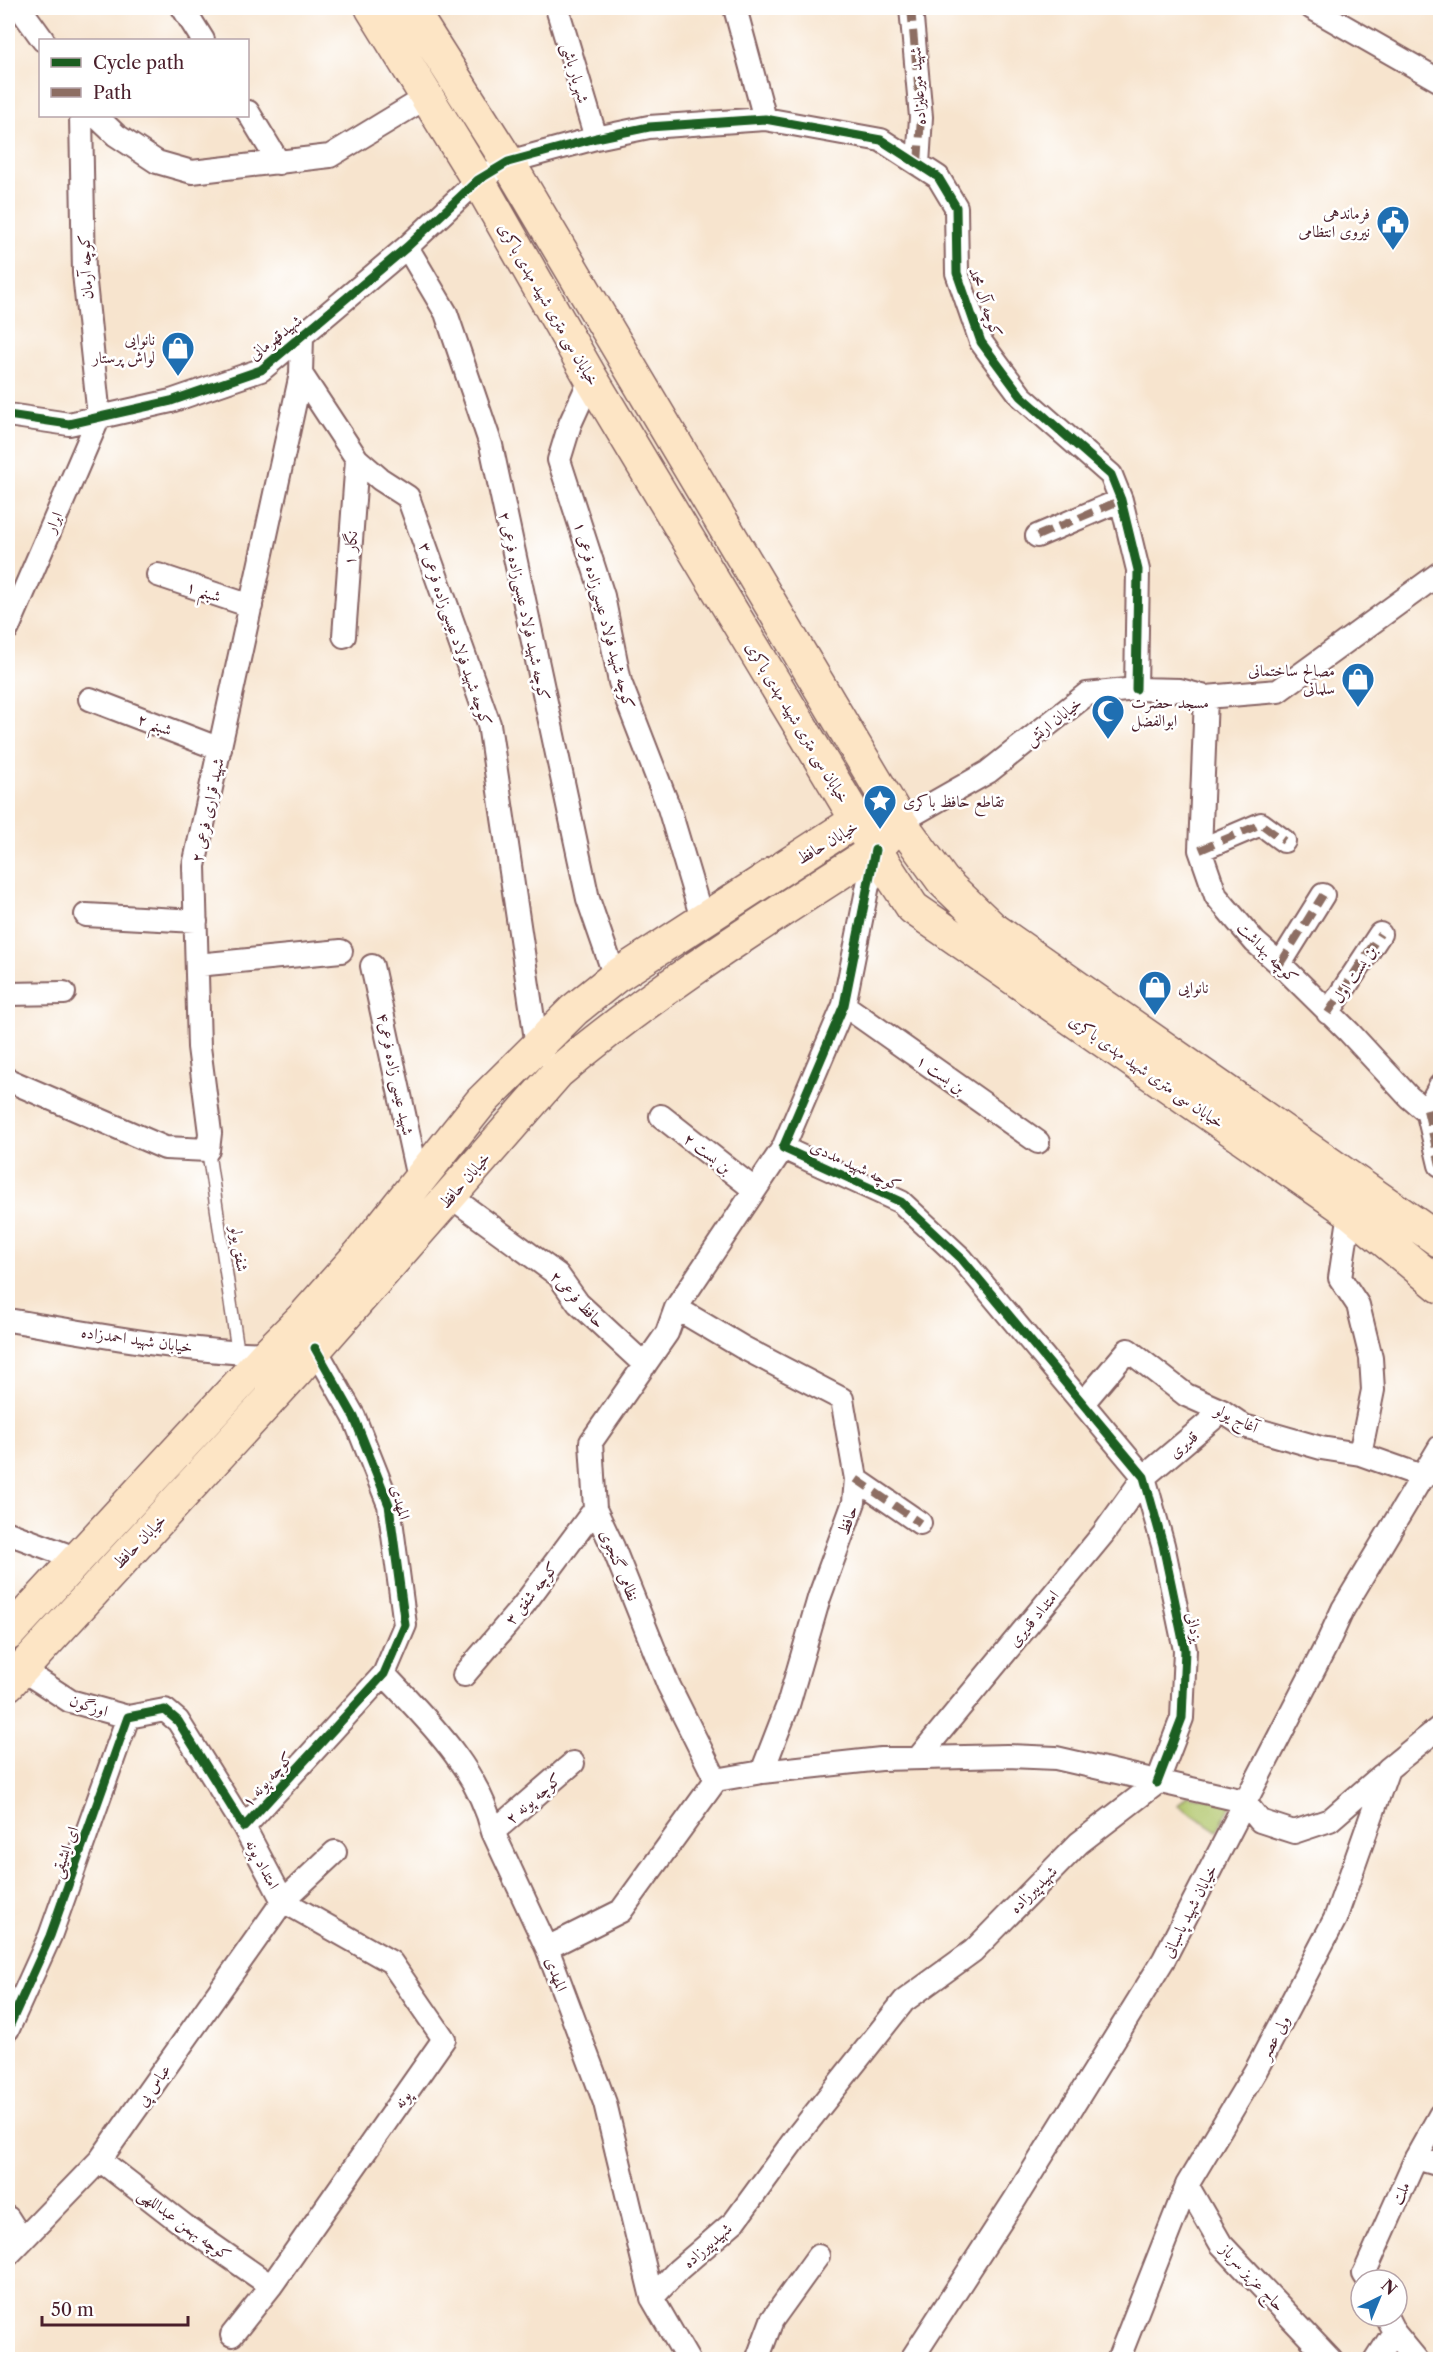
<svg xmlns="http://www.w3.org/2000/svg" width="1448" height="2367" viewBox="0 0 1448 2367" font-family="'Libre Caslon Text',Amiri,serif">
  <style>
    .green { fill: #afc468; stroke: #7c724a; stroke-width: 1.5 }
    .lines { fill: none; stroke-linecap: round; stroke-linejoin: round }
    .lane-casing { stroke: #876464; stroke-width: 15 }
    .street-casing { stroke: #876464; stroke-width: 26 }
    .secondary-casing { stroke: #876464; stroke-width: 36 }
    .lane { stroke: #fff; stroke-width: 12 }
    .street { stroke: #fff; stroke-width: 22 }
    .secondary { stroke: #fde5c5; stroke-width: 33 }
    .quiet { stroke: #8d6e63; stroke-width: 8; stroke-dasharray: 15 8; stroke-linecap: butt }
    .cycleway-casing { stroke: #fff; stroke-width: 13 }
    .cycleway { stroke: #1b5e20; stroke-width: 9 }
    .labels { text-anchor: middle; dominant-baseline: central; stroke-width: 5; stroke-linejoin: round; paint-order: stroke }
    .street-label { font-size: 16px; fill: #4a1f2b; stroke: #fff }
    .poi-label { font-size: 16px; fill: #4a1f2b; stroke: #fff; text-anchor: end }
  </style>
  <rect width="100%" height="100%" fill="#fff"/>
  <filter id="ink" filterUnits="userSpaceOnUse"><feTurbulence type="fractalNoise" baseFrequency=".0167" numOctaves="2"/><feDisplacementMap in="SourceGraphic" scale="12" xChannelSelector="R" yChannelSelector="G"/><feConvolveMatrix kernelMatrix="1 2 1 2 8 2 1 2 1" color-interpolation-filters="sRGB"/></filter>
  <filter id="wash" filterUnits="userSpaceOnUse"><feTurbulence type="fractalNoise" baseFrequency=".008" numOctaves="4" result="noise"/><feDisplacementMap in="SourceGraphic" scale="24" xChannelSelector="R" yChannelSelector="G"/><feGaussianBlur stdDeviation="1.35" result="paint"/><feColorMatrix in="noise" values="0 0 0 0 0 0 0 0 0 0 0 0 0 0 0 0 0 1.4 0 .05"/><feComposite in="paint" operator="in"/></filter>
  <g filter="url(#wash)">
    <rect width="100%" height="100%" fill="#f7e4ce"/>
    <!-- green -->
    <path class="green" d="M1187,1795L1233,1802L1217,1831L1178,1805Z"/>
  </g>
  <g filter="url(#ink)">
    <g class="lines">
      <defs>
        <path id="lane" d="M208,1150L238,1353"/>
        <path id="street" d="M20,8L43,40
          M183,8L203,40
          M557,8L596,138
          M735,8L765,119
          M911,8L921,117L918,164
          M1312,8L1440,81
          M248,112L279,163
          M96,116L116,135L157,162L192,172L330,156L427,97
          M407,247L446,313L491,445L588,899L615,977
          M301,374L357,459L380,479L408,497L489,724L537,1046L543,1054
          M591,378L570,424L559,460L603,596L620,682L669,808L703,922
          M8,415L69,424L171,401L261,370L407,247L478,180L508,162L596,138L649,127L765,119L881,140L938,177L956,207L957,273L981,342L1021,396L1111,475L1121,500L1138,570L1136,689
          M1037,536L1121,500
          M158,575L251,606
          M8,628L99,417L84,273L81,116
          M344,636L357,459
          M1206,697L1200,850L1216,896L1255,942L1280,964L1349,1032L1409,1097L1440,1123
          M90,699L220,749
          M900,822L988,772L1087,694L1136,689L1180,690L1206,697L1278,691L1440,573
          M875,850L844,1005L783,1148L901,1202L962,1259L1144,1477L1163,1545L1185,1650L1182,1718L1157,1783
          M1200,850L1261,824L1284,841
          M86,915L196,921
          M1280,964L1323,895
          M197,965L341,951
          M372,966L419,1183
          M8,994L64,993
          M844,1005L1038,1142
          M1328,1013L1380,934
          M8,1080L165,1148L208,1150L210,1133L199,1047L194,866L301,374L302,336
          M1440,1086L1427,1110L1440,1165
          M661,1116L755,1190
          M450,1196L558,1275L578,1303L645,1365
          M1350,1212L1340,1278L1358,1305L1371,1358L1373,1390L1360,1454
          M676,1308L742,1347L842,1399L856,1479L854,1502L819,1598L788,1705L762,1772L716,1780
          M8,1320C93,1334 180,1351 267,1354
          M1084,1402L1128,1350L1186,1395L1222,1411L1244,1426L1321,1448L1360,1454L1425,1477
          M856,1479L920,1523
          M8,1533L78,1559
          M21,1669L70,1701L128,1717
          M384,1674C427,1720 478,1768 493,1832L547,1948L605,2103L652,2298L688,2360
          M464,1675L522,1607L595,1509
          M919,1757L1103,1534L1144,1477L1222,1411
          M762,1772L881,1759L1007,1756L1056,1758L1244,1801L1260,1821L1294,1832L1330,1820L1382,1775
          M244,1827L283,1901
          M493,1832L573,1763
          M547,1948L621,1911L716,1780L668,1684L613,1547L595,1509L591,1442L667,1333L676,1308L783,1148
          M8,2029L50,1936L128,1717L165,1710L178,1721L244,1827L384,1674L405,1625L389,1505L354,1417L315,1348
          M1416,2158L1440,2165
          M100,2160L185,2226L271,2286
          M1187,2185L1221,2244L1331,2360
          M8,2218L22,2240
          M8,2255L100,2160L283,1901L335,1852
          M1368,2280L1364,2274L1416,2158L1440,2115
          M652,2298L678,2270L735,2221L797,2136L904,2001L973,1951L1079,1843L1157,1783
          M1386,2316L1394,2332L1417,2360
          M232,2335L271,2286L444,2039L391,1962L283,1901
          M757,2360L772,2320L818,2256
          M911,2360L1014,2201L1164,1959L1326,1646L1343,1609L1440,1447
          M1118,2360L1187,2185L1256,2070L1335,1919L1388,1769L1440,1727
          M1376,2360L1394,2332"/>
        <path id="secondary" d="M372,8L478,180L591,378L875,850L913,908L1350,1212L1440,1286
          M410,8L508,162L900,822L943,881L992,928L1440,1241
          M8,1634L267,1354L303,1318L360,1254L481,1102L574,1010L615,977L857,820L877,821
          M8,1684L298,1369L558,1072C657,988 767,920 875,850L889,835"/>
      </defs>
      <!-- lane casing -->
      <use href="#lane" class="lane-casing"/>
      <!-- street casing -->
      <use href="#street" class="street-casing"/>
      <!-- secondary casing -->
      <use href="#secondary" class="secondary-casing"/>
      <!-- lane -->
      <use href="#lane" class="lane"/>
      <!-- street -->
      <use href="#street" class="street"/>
      <!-- secondary -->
      <use href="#secondary" class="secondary"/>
      <!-- quiet -->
      <path class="quiet" d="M911,8L921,117L918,164
        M1037,536L1121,500
        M1200,850L1261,824L1284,841
        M1280,964L1323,895
        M1328,1013L1380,934
        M1427,1110L1440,1165
        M856,1479L920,1523"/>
      <defs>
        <path id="cycleway" d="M8,415L69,424L171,401L261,370L407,247L478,180L508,162L596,138L649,127L765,119L881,140L938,177L956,207L957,273L981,342L1021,396L1111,475L1121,500L1138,570L1136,689
          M875,850L844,1005L783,1148L901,1202L962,1259L1144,1477L1163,1545L1185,1650L1182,1718L1157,1783
          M8,2029L50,1936L128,1717L165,1710L178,1721L244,1827L384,1674L405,1625L389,1505L354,1417L315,1348"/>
      </defs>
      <!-- cycleway casing -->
      <use href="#cycleway" class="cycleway-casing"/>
      <!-- cycleway -->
      <use href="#cycleway" class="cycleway"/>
    </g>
  </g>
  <!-- icons -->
  <defs>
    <symbol id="civic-pin" viewBox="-11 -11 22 30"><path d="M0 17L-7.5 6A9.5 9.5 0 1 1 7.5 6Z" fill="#1f6fb2" stroke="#fff"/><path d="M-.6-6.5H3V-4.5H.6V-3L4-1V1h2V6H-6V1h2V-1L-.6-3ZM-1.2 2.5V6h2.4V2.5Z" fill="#fff"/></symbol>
    <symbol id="shop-pin" viewBox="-11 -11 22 30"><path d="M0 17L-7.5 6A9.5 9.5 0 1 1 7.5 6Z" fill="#1f6fb2" stroke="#fff"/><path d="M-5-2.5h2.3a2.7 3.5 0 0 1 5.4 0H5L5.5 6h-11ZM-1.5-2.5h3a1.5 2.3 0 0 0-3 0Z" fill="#fff"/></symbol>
    <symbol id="mosque-pin" viewBox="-11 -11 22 30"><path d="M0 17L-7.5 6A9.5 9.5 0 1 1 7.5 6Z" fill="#1f6fb2" stroke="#fff"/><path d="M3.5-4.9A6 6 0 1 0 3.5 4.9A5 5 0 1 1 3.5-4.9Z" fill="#fff"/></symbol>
    <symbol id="sight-pin" viewBox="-11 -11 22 30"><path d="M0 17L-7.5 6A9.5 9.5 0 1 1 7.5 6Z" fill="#1f6fb2" stroke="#fff"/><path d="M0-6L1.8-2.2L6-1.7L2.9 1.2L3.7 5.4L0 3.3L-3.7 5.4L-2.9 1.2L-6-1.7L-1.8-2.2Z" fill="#fff"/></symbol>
  </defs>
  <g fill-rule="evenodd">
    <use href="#civic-pin" x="1374" y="203" width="38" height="52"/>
    <use href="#shop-pin" x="159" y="329" width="38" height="52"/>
    <use href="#shop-pin" x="1339" y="660" width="38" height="52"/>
    <use href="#mosque-pin" x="1089" y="692" width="38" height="52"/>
    <use href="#sight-pin" x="861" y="782" width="38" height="52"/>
    <use href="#shop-pin" x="1136" y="968" width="38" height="52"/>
  </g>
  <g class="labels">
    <!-- street labels -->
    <g class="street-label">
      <text transform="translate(576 73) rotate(74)">شهریار باشی</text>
      <text transform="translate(917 86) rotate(-94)">شهید میرعلیزاده</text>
      <text transform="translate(85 267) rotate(-93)">کوچه آرمان</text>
      <text transform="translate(986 302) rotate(71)">کوچه آل محمد</text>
      <text transform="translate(549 304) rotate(60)">خیابان سی متری شهید مهدی باکری</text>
      <text transform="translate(275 337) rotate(-38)">شهیدقهرمانی</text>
      <text transform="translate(53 522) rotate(-66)">ابرار</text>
      <text transform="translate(350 548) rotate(-86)">نگار ۱</text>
      <text transform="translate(204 591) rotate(19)">شبنم ۱</text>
      <text transform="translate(525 606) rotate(78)">کوچه شهید فولاد عیسی‌زاده فرعی ۲</text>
      <text transform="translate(605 615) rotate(75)">کوچه شهید فولاد عیسی‌زاده فرعی ۱</text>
      <text transform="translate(456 634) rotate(71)">کوچه شهید فولاد عیسی‌زاده فرعی ۳</text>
      <text transform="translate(1053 721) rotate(-38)">خیابان ارتش</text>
      <text transform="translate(798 722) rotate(59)">خیابان سی متری شهید مهدی باکری</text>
      <text transform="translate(155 724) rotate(21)">شبنم ۲</text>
      <text transform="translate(207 810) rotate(-78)">شهید قراری فرعی ۲</text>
      <text transform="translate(827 842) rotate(-31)">خیابان حافظ</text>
      <text transform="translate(1268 952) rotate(45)">کوچه بهداشت</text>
      <text transform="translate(1354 974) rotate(-56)">بن بست اول</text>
      <text transform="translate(1147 1071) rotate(35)">خیابان سی متری شهید مهدی باکری</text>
      <text transform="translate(396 1074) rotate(78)">شهید عیسی زاده فرعی۴</text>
      <text transform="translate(941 1074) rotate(35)">بن بست ۱</text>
      <text transform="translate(708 1153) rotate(38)">بن بست ۲</text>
      <text transform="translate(856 1165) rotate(25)">کوچه شهید مددی</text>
      <text transform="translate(464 1180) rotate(-49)">خیابان حافظ</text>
      <text transform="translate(240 1249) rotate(82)">شفق یولو</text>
      <text transform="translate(578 1299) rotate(47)">حافظ فرعی۲</text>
      <text transform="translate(137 1339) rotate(8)">خیابان شهید احمدزاده</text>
      <text transform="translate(1237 1418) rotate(26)">آغاج یولو</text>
      <text transform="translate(1183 1444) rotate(-40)">قدیری</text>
      <text transform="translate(401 1502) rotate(75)">المهدی</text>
      <text transform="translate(847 1520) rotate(-71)">حافظ</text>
      <text transform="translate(139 1541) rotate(-46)">خیابان حافظ</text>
      <text transform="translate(620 1565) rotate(67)">نظامی گنجوی</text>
      <text transform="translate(531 1593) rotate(-52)">کوچه شفق ۳</text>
      <text transform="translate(1033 1618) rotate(-50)">امتداد قدیری</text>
      <text transform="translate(1195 1627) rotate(79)">یزدانی</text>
      <text transform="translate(89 1705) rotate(18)">اوزگون</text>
      <text transform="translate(267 1779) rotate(-48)">کوچه پونه ۱</text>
      <text transform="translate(533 1798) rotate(-41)">کوچه پونه ۲</text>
      <text transform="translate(64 1852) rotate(-70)">ای ایشیقی</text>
      <text transform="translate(263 1864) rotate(62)">امتداد پونه</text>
      <text transform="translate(1033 1889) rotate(-45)">شهیدپیرزاده</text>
      <text transform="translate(1189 1911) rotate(-63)">خیابان شهید پاسبانی</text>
      <text transform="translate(557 1974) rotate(70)">المهدی</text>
      <text transform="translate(1274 2037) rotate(-62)">ولی عصر</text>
      <text transform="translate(153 2085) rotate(-55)">عباس پی</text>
      <text transform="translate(402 2099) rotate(-55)">پونه</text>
      <text transform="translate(1400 2193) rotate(-66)">ملت</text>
      <text transform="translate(185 2224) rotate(36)">کوچه بهمن عبداللهی</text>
      <text transform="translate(707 2245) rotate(-41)">شهیدپیرزاده</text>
      <text transform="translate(1253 2277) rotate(47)">حاج عزیز سرباز</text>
    </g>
    <!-- poi labels -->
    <g class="poi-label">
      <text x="1370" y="213">فرماندهی<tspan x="1370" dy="18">نیروی انتظامی</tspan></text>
      <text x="155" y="339">نانوایی<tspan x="155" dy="18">لواش پرستار</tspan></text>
      <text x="1335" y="670">مصالح ساختمانی<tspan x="1335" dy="18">سلمانی</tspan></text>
      <text x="1131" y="702" text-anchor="start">مسجد حضرت<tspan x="1131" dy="18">ابوالفضل</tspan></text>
      <text x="903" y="801" text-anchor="start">تقاطع حافظ باکری</text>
      <text x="1178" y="987" text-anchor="start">نانوایی</text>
    </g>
  </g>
  <!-- margin -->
  <rect width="1448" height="2367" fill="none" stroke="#fff" stroke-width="30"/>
  <!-- legend -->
  <rect x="39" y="39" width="210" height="78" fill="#ffffff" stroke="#b7a5aa" stroke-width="1.5"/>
  <rect x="51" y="58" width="30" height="9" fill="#1b5e20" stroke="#b7a5aa" stroke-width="1.5"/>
  <text x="93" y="69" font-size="18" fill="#4a1f2b">Cycle path</text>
  <rect x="51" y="88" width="30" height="9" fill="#8d6e63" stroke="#b7a5aa" stroke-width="1.5"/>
  <text x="93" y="99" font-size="18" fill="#4a1f2b">Path</text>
  <!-- north arrow -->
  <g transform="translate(1379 2298) rotate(43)"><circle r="28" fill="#ffffff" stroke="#b7a5aa" stroke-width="1.5"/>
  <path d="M0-4.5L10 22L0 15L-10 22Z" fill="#1f6fb2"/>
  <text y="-9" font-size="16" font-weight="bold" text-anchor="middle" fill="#4a1f2b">N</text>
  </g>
  <!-- scale -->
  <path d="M42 2316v9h146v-9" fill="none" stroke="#4a1f2b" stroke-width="3"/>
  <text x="51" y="2316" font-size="18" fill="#4a1f2b" stroke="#ffffff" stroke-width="4.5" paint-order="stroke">50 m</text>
</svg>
